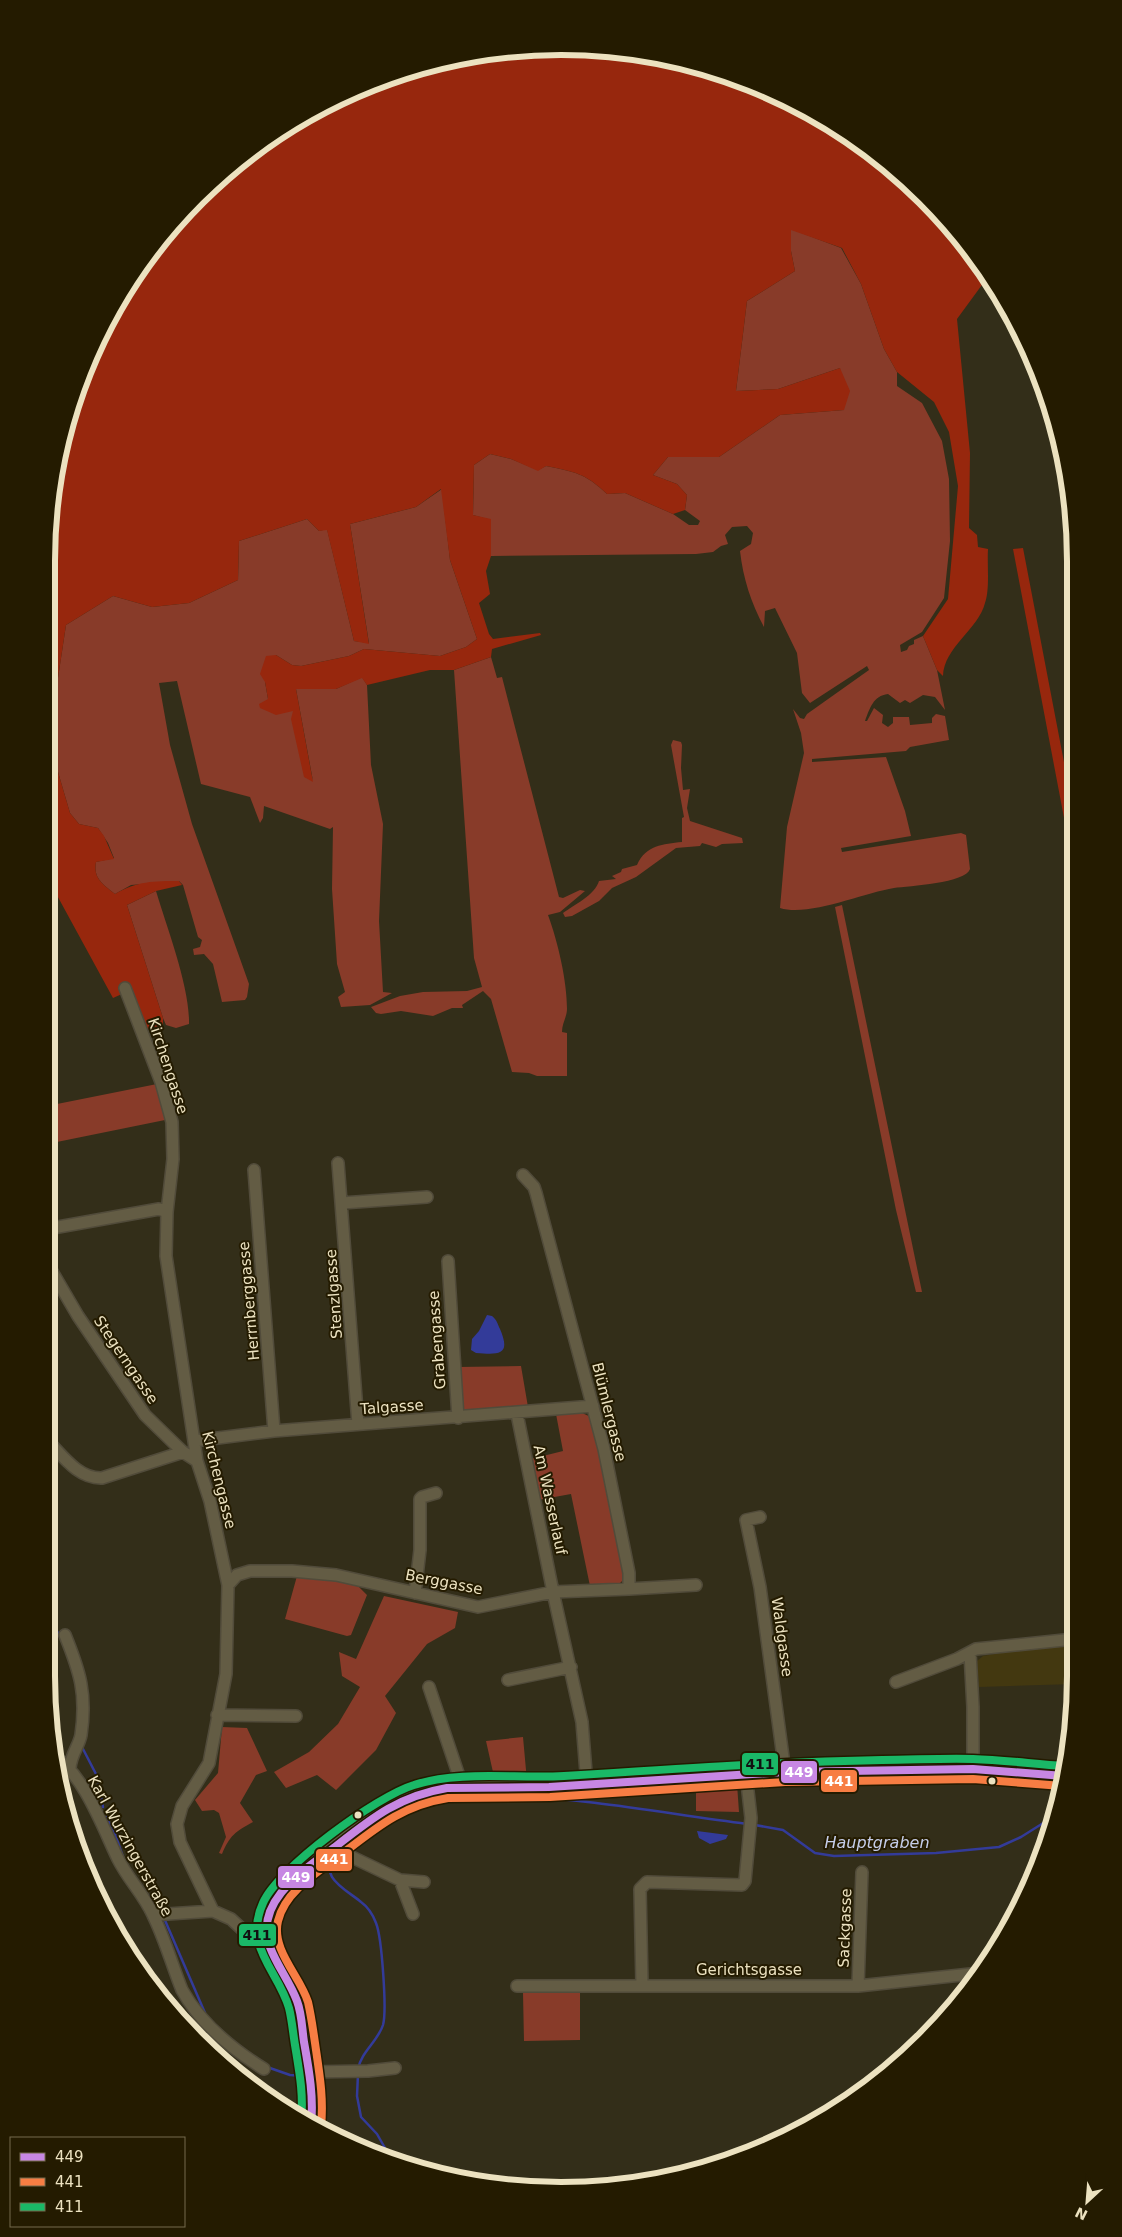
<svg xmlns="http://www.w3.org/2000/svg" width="1122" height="2237" viewBox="0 0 1122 2237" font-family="'DejaVu Sans',sans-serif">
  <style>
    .built { fill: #433810 }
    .green { fill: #883b29 }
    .forest { fill: #97270d }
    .water { fill: #333b99 }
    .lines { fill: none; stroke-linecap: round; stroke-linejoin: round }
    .stream { stroke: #333b99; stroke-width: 2.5 }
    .street-casing { stroke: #514b3a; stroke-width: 14 }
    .secondary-casing { stroke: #514b3a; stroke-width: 18 }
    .street { stroke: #635c44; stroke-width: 11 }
    .secondary { stroke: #5f5e45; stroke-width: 15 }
    .bus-1-casing { stroke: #241b00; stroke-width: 11 }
    .bus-2-casing { stroke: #241b00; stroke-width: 11 }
    .bus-3-casing { stroke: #241b00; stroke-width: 11 }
    .bus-1 { stroke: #c787e3; stroke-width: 8 }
    .bus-2 { stroke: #f77d43; stroke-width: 8 }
    .bus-3 { stroke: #1ab867; stroke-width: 8 }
    .bus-dot { fill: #ece2c0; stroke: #241b00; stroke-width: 2 }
    .labels { text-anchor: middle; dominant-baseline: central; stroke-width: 4; stroke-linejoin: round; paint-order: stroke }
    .street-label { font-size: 15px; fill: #ece2c0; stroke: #241b00 }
    .water-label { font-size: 16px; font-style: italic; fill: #c5cde8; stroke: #241b00 }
    .rim { fill: none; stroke: #ece2c0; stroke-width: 6 }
    .line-badge { stroke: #241b00; stroke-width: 2 }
    .badge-label { font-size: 14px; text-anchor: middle; font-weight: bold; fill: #fff }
    .pale-badge-label { font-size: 14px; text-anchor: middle; font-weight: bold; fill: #111 }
  </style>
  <rect width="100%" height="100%" fill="#332e19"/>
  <!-- built -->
  <path class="built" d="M1074,1645L1075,1684L979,1687L977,1661L983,1656L1024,1649Z"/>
  <!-- green -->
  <path class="green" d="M791,229L841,248L861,284L884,349L897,372V386L922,403L942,441L949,479L950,541L944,598L922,632L900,645L901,652L907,650L909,646L914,644V640L923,636L937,670L945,710L935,697L923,695L910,703L905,700L900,703L888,694C873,696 870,708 865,721H867L874,708L883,715L882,723L888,727L893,723V717H909L910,725L932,723V718L936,714L945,716L949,740L910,747L906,751L812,759V762L886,757L905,811L911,836L841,848L842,852L961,833L966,835L970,869C966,883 909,886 894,888C863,893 809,917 780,908L787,827L804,753L801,733L793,709L800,718L804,719L807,714L869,670L867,666L810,703L802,693L797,653L775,608L765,611L764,627C751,603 743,578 740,551L751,544L753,533L747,526L732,527L725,535L728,544L721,546L713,552L696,554L491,556V520L473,515L474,465L490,454L511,459L538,470L546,466C575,472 585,473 607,494L625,493L673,514L689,525H698L700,521L685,510L687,495L677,484L653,475L668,457H719L780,415L844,410L840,368L778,389L736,391L747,301L795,271L791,251Z
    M442,489L450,560L477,639L466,647L440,656L364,649L349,656L301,666L292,665L276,655L265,682L268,699L293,711L313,781L296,689H336L362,677L367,685L371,765L383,824L379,921L383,992L392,993L370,1005L341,1007L338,997L345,992L337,964L332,889L333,827L330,829L264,806L263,818L260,823L250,797L201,784L177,681L159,683L170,745L192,824L249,984L247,997L245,1000L222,1002L213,964L204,954L194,955L193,949L200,947L202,940L198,937L183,885L179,881L131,885L115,894C103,884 93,879 96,862L114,858L108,843L98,828L79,824L70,813L58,772L53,711L66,625L113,596L152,607L189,603L238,580L239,541L307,519L319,531L327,529L354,641L369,643L350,524L416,507Z
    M491,657L497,678L502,677L559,897L563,898L580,890L585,891L560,912L548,915C558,942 567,981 567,1009C567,1017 562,1023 562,1032L567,1033V1076H537L529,1073L512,1072L491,999L483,991L462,1005L463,1008H452L433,1016L401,1011L381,1014L376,1013L371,1007L400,996L423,992L467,991L482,987L474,958L454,670Z
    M673,740L681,742L682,745L681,768L683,790L690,789L687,808L690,821L742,838L743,843L722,844L716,847L702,843L700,846L676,848L636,877L612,888L599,901L572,916L565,917L563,913C574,905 595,895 599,881L616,879L612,876L621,872L622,869L637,865C646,845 663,844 682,842V818L684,817L671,745Z
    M156,891C167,928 190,987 189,1024L176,1028L166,1025L163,1018L127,905Z
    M842,905L922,1292H916L896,1210L835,907Z
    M157,1084L165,1120L47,1144V1106Z
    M521,1366L528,1407L466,1412L462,1407L458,1367Z
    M582,1413L591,1417L597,1432L625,1578L619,1584L590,1586L571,1494L538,1500L531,1459L563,1451L556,1414Z
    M297,1576L329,1579L357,1585L367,1595L351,1635L347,1636L285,1619Z
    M384,1596L458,1612L455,1628L427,1644L385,1696L396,1713L376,1750L336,1790L317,1775L286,1788L274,1772L309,1752L338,1724L360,1687L342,1676L339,1652L356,1659Z
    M222,1727L247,1728L267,1771L256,1775L240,1803L253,1822C235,1832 230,1835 222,1854L219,1853L226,1837L219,1813L214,1810L202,1811L195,1800L218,1773Z
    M523,1737L527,1781H495L486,1741Z
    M737,1784L739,1812L696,1811V1786Z
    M580,1990V2040L524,2041L523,1993Z"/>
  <!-- forest -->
  <path class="forest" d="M594,47L694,64L788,99L900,174L970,248L987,278L957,319L970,453L969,528L977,535L978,547L988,549C987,565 990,589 985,603C978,630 944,647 943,676L937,670L923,636L948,599L958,486L949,432L934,402L897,372L884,349L861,284L842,248L791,230V251L795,271L747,301L736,391L778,389L840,368L850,391L844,410L780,415L719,457H668L653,475L677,484L687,495L685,510L673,514L625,493L607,494C585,473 575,472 546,466L538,471L511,459L490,454L474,465L473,515L491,519V556L486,571L490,594L479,603L489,634L493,639L540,633L541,635L492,649L491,657L454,670H430L367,685L362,678L336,689H296L313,782L304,777L291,719L293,711L276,715L260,708L259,704L268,699L265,682L260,674L266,656L276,655L292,665L301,666L349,656L364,649L440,656L466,647L477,639L450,560L441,489L416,507L350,524L369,644L354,641L327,530L319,531L307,519L239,541L238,580L189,603L152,607L113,596L66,625L53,711L58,772L70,813L79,824L98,828L104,836L114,859L96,862C93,879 103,884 115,894C137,881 154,881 179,881L182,885L156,891L127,905L163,1018V1025L146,1029L131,990L113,998L47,877V528L64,428L99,334L152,248L221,174L303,115L395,74L494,51Z
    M1023,548L1072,804V860L1013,549Z"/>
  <!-- water -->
  <path class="water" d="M487,1315L492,1316C497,1320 497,1323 500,1329C511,1355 500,1355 476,1353L471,1350L472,1339L479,1331Z
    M697,1831L728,1835L726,1839L710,1844L699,1838Z"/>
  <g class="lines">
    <!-- stream -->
    <path class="stream" d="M46,1610L60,1637
      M82,1747L98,1778L103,1807
      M424,1800C453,1794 483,1795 512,1796C591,1799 668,1814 747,1824
      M106,1817L114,1831L123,1857
      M384,1819L417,1802
      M755,1825L783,1830L815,1853L834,1856L936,1853L999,1847L1021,1837L1056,1815
      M338,1853C314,1875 347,1890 361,1902C368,1907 373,1915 376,1923C382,1938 387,2011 383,2025C378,2041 361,2052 358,2069
      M148,1895L159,1909
      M164,1918L205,2013
      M267,2067L290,2075L304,2076
      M358,2074L357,2096L361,2117L377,2134L385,2148L388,2159"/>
    <defs>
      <path id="street" d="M125,988L161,1082L172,1122L173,1159L167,1212L166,1256L197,1461L210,1501L228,1585L226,1674L209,1763L182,1806L177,1824L180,1842L213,1911
        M338,1163L358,1424
        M254,1170L274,1431
        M342,1203L427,1197
        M47,1229L159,1209L167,1212
        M448,1261L458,1418
        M47,1263L78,1316L145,1415L183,1452L197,1461
        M517,1414L553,1592L629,1589V1573L604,1449L536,1193L534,1187L523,1175
        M46,1439C62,1455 78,1479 102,1478L183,1452
        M194,1441L274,1431L593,1406
        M760,1517L746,1520L760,1587L785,1772
        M228,1585L237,1575L250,1571H292L336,1575L478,1607L553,1592L582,1722L587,1785
        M629,1589L696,1585
        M415,1593L420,1550V1499L422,1497L436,1493
        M65,1635C80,1672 87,1694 81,1735C79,1746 71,1754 70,1768
        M970,1653L973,1707V1769
        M508,1680L571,1667
        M896,1682L957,1659L976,1649L1074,1639
        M429,1687L463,1788
        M217,1715L296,1716
        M54,1757C83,1772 104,1830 118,1859C128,1879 144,1895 153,1915C165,1939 172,1965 182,1990C200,2023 232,2049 264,2069
        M333,1848L400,1880L424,1882
        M400,1880L413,1914
        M153,1915L213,1911L231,1919L243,1930L266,1941
        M642,1985L640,1889L647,1882L742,1885L745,1881L751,1818L746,1774
        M517,1986H858L980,1973
        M858,1986L862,1872
        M309,2072L368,2071L395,2068"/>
      <path id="secondary" d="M311,2125C315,2096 308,2067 304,2039C302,2026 301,2013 297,2001C285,1966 254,1947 272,1907C285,1881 315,1862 338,1844C373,1816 400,1793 447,1788L549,1787L785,1772L973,1769L1064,1776"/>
    </defs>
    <!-- street casing -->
    <use href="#street" class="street-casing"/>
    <!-- secondary casing -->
    <use href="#secondary" class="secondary-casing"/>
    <!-- street -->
    <use href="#street" class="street"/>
    <!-- secondary -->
    <use href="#secondary" class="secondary"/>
    <defs>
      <path id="bus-1" d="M311,2125C314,2097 309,2070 304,2042C302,2029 302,2014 297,2001C290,1982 277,1966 270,1947C253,1902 304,1870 335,1847C372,1818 399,1796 447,1788L549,1787L785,1772L973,1769L1064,1776"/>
      <path id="bus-2" d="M321,2126C324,2098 319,2071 315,2043C313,2029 311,2015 308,2002C300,1976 271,1950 278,1921C285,1891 318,1872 342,1854C377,1827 403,1805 448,1798L550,1797L785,1782L973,1779L1062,1786"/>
      <path id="bus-3" d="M301,2120C304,2095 299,2070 295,2045C293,2033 292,2020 289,2008C278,1970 243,1947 263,1903C278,1868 377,1796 414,1785C460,1770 516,1779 564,1776C670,1769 776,1762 882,1760C912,1760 943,1758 973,1759C1004,1760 1034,1764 1065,1766"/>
    </defs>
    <!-- bus-1 casing -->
    <use href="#bus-1" class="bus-1-casing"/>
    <!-- bus-2 casing -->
    <use href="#bus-2" class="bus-2-casing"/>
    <!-- bus-3 casing -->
    <use href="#bus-3" class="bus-3-casing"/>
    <!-- bus-1 -->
    <use href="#bus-1" class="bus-1"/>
    <!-- bus-2 -->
    <use href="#bus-2" class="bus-2"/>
    <!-- bus-3 -->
    <use href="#bus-3" class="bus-3"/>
  </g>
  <!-- markers -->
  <g class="bus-dot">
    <circle cx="992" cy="1781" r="4.5"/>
    <circle cx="358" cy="1815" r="4.5"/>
  </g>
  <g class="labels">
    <!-- street labels -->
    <g class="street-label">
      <text transform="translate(168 1066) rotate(72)">Kirchengasse</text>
      <text transform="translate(334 1294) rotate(-94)">Stenzlgasse</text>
      <text transform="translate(249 1301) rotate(-95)">Herrnberggasse</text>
      <text transform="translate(437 1340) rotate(-94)">Grabengasse</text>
      <text transform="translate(126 1360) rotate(56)">Stegerngasse</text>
      <text transform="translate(392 1407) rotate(-4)">Talgasse</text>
      <text transform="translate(609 1412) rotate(76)">Blümlergasse</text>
      <text transform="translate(219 1480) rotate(76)">Kirchengasse</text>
      <text transform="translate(550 1500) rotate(78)">Am Wasserlauf</text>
      <text transform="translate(444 1582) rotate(11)">Berggasse</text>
      <text transform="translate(782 1637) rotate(82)">Waldgasse</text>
      <text transform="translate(130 1846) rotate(61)">Karl Wurzingerstraße</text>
      <text transform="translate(845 1928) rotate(-88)">Sackgasse</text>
      <text x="749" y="1970">Gerichtsgasse</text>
    </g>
    <!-- water labels -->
    <g class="water-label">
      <text x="877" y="1842">Hauptgraben</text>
    </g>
  </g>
  <!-- crop -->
  <path d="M0 0H1122V2237H0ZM561 55H561A506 506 0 0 1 1067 561V1676A506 506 0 0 1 561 2182H561A506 506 0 0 1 55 1676V561A506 506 0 0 1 561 55Z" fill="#241b00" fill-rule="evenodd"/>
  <path class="rim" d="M561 55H561A506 506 0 0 1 1067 561V1676A506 506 0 0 1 561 2182H561A506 506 0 0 1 55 1676V561A506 506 0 0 1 561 55Z"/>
  <g class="line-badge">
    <rect x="741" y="1752" width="38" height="24" rx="5" fill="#1ab867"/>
    <rect x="780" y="1760" width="38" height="24" rx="5" fill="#c787e3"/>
    <rect x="820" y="1769" width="38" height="24" rx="5" fill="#f77d43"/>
    <rect x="315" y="1848" width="38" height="24" rx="5" fill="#f77d43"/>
    <rect x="277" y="1865" width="38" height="24" rx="5" fill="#c787e3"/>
    <rect x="238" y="1923" width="39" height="24" rx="5" fill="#1ab867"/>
  </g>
  <g class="badge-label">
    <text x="799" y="1777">449</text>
    <text x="839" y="1786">441</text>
    <text x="334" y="1864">441</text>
    <text x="296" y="1882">449</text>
  </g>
  <g class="pale-badge-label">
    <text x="760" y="1769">411</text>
    <text x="257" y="1940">411</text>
  </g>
  <!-- legend -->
  <rect x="10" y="2137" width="175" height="90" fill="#241b00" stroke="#746b4d"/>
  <rect x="20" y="2153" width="25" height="8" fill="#c787e3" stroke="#746b4d"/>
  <text x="55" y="2162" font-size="15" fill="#ece2c0">449</text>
  <rect x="20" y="2178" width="25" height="8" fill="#f77d43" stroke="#746b4d"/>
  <text x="55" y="2187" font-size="15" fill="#ece2c0">441</text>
  <rect x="20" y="2203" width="25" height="8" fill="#1ab867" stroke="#746b4d"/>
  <text x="55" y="2212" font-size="15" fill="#ece2c0">411</text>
  <!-- north arrow -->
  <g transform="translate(1087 2202) rotate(206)" stroke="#241b00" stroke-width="4" paint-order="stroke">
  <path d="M0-4L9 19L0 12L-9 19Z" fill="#ece2c0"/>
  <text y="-8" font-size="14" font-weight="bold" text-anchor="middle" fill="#ece2c0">N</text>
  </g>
</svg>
